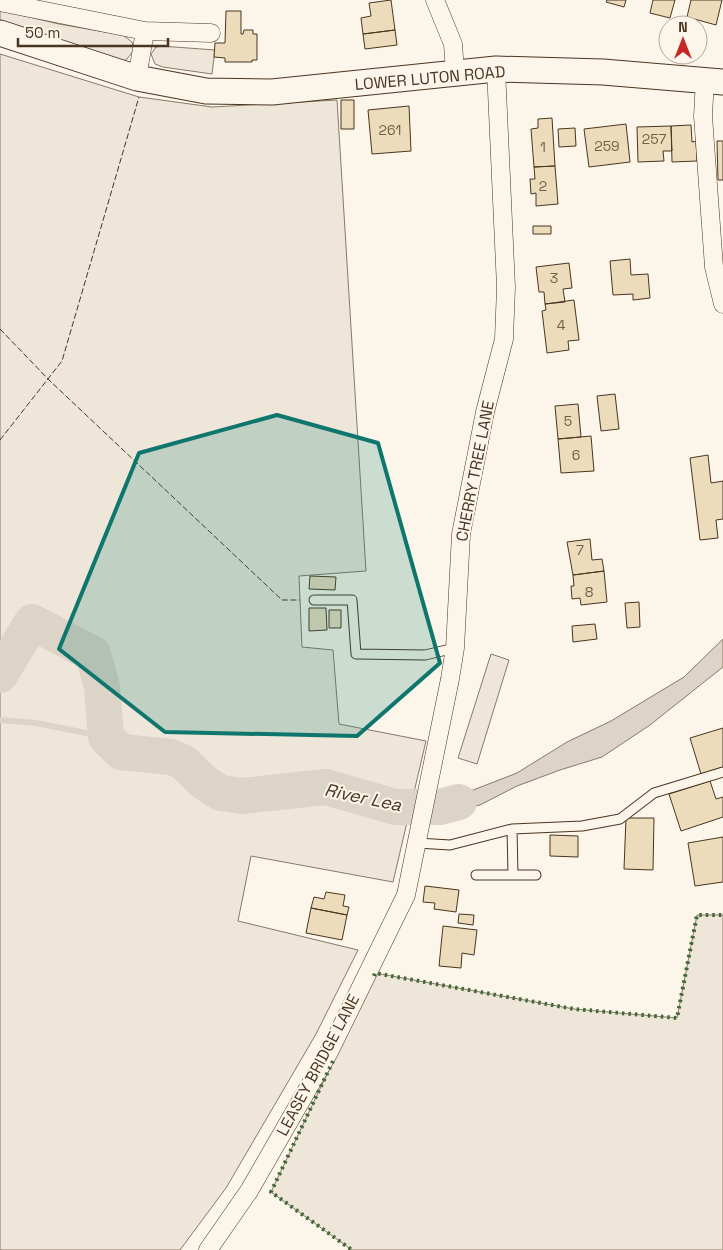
<svg xmlns="http://www.w3.org/2000/svg" width="723" height="1250" viewBox="0 0 723 1250" font-family="'Space Grotesk',sans-serif">
  <style>
    .green { fill: #ede6d9; stroke: #887966 }
    .water { fill: #dcd4c6; stroke: #887966 }
    .lines { fill: none; stroke-linecap: round; stroke-linejoin: round }
    .stream { stroke: #dcd4c6; stroke-width: 6 }
    .river { stroke: #dcd4c6; stroke-width: 36 }
    .building { fill: #ecdcbc; stroke: #4a3520 }
    .service-casing { stroke: #4a3520; stroke-width: 11 }
    .minor-casing { stroke: #4a3520; stroke-width: 19 }
    .secondary-casing { stroke: #4a3520; stroke-width: 27 }
    .service { stroke: #fbf6e9; stroke-width: 9 }
    .minor { stroke: #fbf6e9; stroke-width: 18 }
    .secondary { stroke: #fbf6e9; stroke-width: 25 }
    .hedge { stroke: #436837; stroke-width: 4; stroke-dasharray: 2.5 4; stroke-linecap: butt }
    .fence { stroke: #4a3520; stroke-width: 1; stroke-dasharray: 6 2.5; stroke-linecap: butt }
    .marked { fill: #0f766e; fill-opacity: 0.2; stroke: #0f766e; stroke-width: 4; stroke-linejoin: round }
    .labels { text-anchor: middle; dominant-baseline: central; stroke-width: 4; stroke-linejoin: round; paint-order: stroke }
    .number-label { font-size: 14px; fill: #725f47 }
    .street-label { font-size: 16px; fill: #4a3520; stroke: #fbf6e9 }
    .water-label { font-size: 18px; font-style: italic; fill: #4a3520; stroke: #fbf6e9 }
  </style>
  <rect width="100%" height="100%" fill="#fbf6e9"/>
  <!-- green -->
  <path class="green" d="M0,10L59,24L123,35L132,42L134,50L127,59L122,62L0,24Z
    M161,46L215,50L212,74L163,67L155,64L151,54L156,47Z
    M0,54L139,97L212,107L337,100L366,571L299,576L302,647L333,650L339,724L426,741L393,882L251,856L238,921L358,950L316,1034L226,1188L180,1250H0Z
    M491,654L509,660L477,764L458,758Z
    M697,915H723V1250H352L271,1192L375,973L574,1009L677,1018Z"/>
  <!-- water -->
  <path class="water" d="M723,639V667L650,725L602,757L560,770L517,786L480,805L442,814L408,815L412,801L468,792L517,773L567,742L611,721L684,677Z"/>
  <g class="lines">
    <!-- stream -->
    <path class="stream" d="M0,720L36,723L106,737"/>
    <!-- river -->
    <path class="river" d="M0,675L32,622L93,654L102,687L106,737L121,752L171,757L183,762L205,783L221,793L242,796L326,787L395,807H440L459,802"/>
  </g>
  <!-- building -->
  <path class="building" d="M391,0L395,30L363,34L361,18L371,16L369,3Z
    M607,0H626L624,7L606,2Z
    M653,0H675L670,18L650,13Z
    M691,0H722L716,25L687,17Z
    M226,11H241V34H243L244,30H253V34H257V60H252V62H225V58L214,57L215,43H225Z
    M395,30L397,45L365,49L363,34Z
    M341,100H354V129H341Z
    M409,106L411,151L372,154L368,110Z
    M552,118L555,166L534,167L531,129L538,128V119Z
    M626,124L630,162L589,167L584,129Z
    M691,125L692,142L696,141L697,161L672,162L671,126Z
    M671,126L672,151H663L664,161L638,162L637,127Z
    M575,128L576,146L559,147L558,129Z
    M717,141H723V180H718Z
    M555,166L558,204L536,206V193L531,194L530,179H535L534,167Z
    M533,226H551V234H533Z
    M630,259L631,275L648,274L650,298L633,300V294L613,295L610,261Z
    M569,263L572,288L563,289L565,302L545,304L544,292H539L536,267Z
    M574,300L579,340L568,341L569,350L547,353L542,311L546,310L545,304Z
    M615,394L619,429L601,431L597,396Z
    M578,404L581,437L558,439L555,406Z
    M591,436L594,471L561,473L558,439Z
    M708,455L711,483L723,481V519L716,520L718,538L700,540L690,458Z
    M590,539L592,560L602,559L604,571L573,575L567,542Z
    M604,571L607,602L581,605L580,598L572,599L571,586H574L573,575Z
    M310,576L336,577L335,590L309,589Z
    M639,602L640,627L627,628L625,603Z
    M309,608H326L327,630L309,631Z
    M329,610H341V628H329Z
    M595,624L597,639L573,642L572,626Z
    M723,728V767L701,774L690,738Z
    M710,781L716,799L723,797V817L681,831L669,794Z
    M626,818H654L653,870L624,869Z
    M550,835L578,836V857L550,856Z
    M723,837V882L695,886L688,843Z
    M425,886L459,890L456,912L434,909L435,903L423,902Z
    M326,892L345,895L343,906L349,907L347,915L311,908L314,897L324,899Z
    M311,908L347,915L342,940L306,933Z
    M459,914L474,915L473,925L458,923Z
    M443,926L477,930L474,955L462,953L461,968L439,966Z"/>
  <g class="lines">
    <defs>
      <path id="service" d="M314,600H352L356,654L425,655L455,648
        M512,829L513,875
        M417,843L450,845L512,829L582,826L620,819L654,793L723,772
        M476,875H536"/>
      <path id="minor" d="M435,0L453,44L455,72
        M0,2L145,31L211,33
        M137,78L145,31
        M705,80L703,116L714,267L723,304
        M208,1250L249,1191L329,1052L406,895L450,679L455,648L461,534L485,412L504,339L506,287L496,69"/>
      <path id="secondary" d="M0,33L137,78L206,91L272,92L496,69L603,72L723,82"/>
    </defs>
    <!-- service casing -->
    <use href="#service" class="service-casing"/>
    <!-- minor casing -->
    <use href="#minor" class="minor-casing"/>
    <!-- secondary casing -->
    <use href="#secondary" class="secondary-casing"/>
    <!-- service -->
    <use href="#service" class="service"/>
    <!-- minor -->
    <use href="#minor" class="minor"/>
    <!-- secondary -->
    <use href="#secondary" class="secondary"/>
    <!-- hedge -->
    <path class="hedge" d="M374,976L375,973L574,1009L677,1018L697,915H723
      M333,1061L271,1192L352,1250"/>
    <!-- fence -->
    <path class="fence" d="M0,329L49,380L282,600H300
      M0,440L62,361L139,97"/>
  </g>
  <!-- marked area -->
  <path class="marked" d="M277,415L378,443L440,663L357,736L165,732L59,649L139,453Z"/>
  <g class="labels">
    <!-- number labels -->
    <g class="number-label">
      <text x="390" y="130">261</text>
      <text x="654" y="139">257</text>
      <text x="607" y="146">259</text>
      <text x="543" y="147">1</text>
      <text x="543" y="186">2</text>
      <text x="554" y="278">3</text>
      <text x="561" y="325">4</text>
      <text x="568" y="421">5</text>
      <text x="576" y="455">6</text>
      <text x="580" y="550">7</text>
      <text x="589" y="592">8</text>
    </g>
    <!-- street labels -->
    <g class="street-label">
      <text transform="translate(430 78) rotate(-5)">LOWER LUTON ROAD</text>
      <text transform="translate(475 471) rotate(-79)">CHERRY TREE LANE</text>
      <text transform="translate(318 1065) rotate(-62)">LEASEY BRIDGE LANE</text>
    </g>
    <!-- water labels -->
    <g class="water-label">
      <text transform="translate(363 797) rotate(12)">River Lea</text>
    </g>
  </g>
  <!-- north arrow -->
  <g transform="translate(683 40)"><circle r="24" fill="#fbf6e9" stroke="#b4a999"/>
  <path d="M0-4L9 19L0 12L-9 19Z" fill="#c62828"/>
  <text y="-8" font-size="14" font-weight="bold" text-anchor="middle" fill="#4a3520">N</text>
  </g>
  <!-- scale -->
  <path d="M18 38v8h150v-8" fill="none" stroke="#4a3520" stroke-width="2.5"/>
  <text x="25" y="38" font-size="15" fill="#4a3520" stroke="#fbf6e9" stroke-width="4" paint-order="stroke">50 m</text>
</svg>
